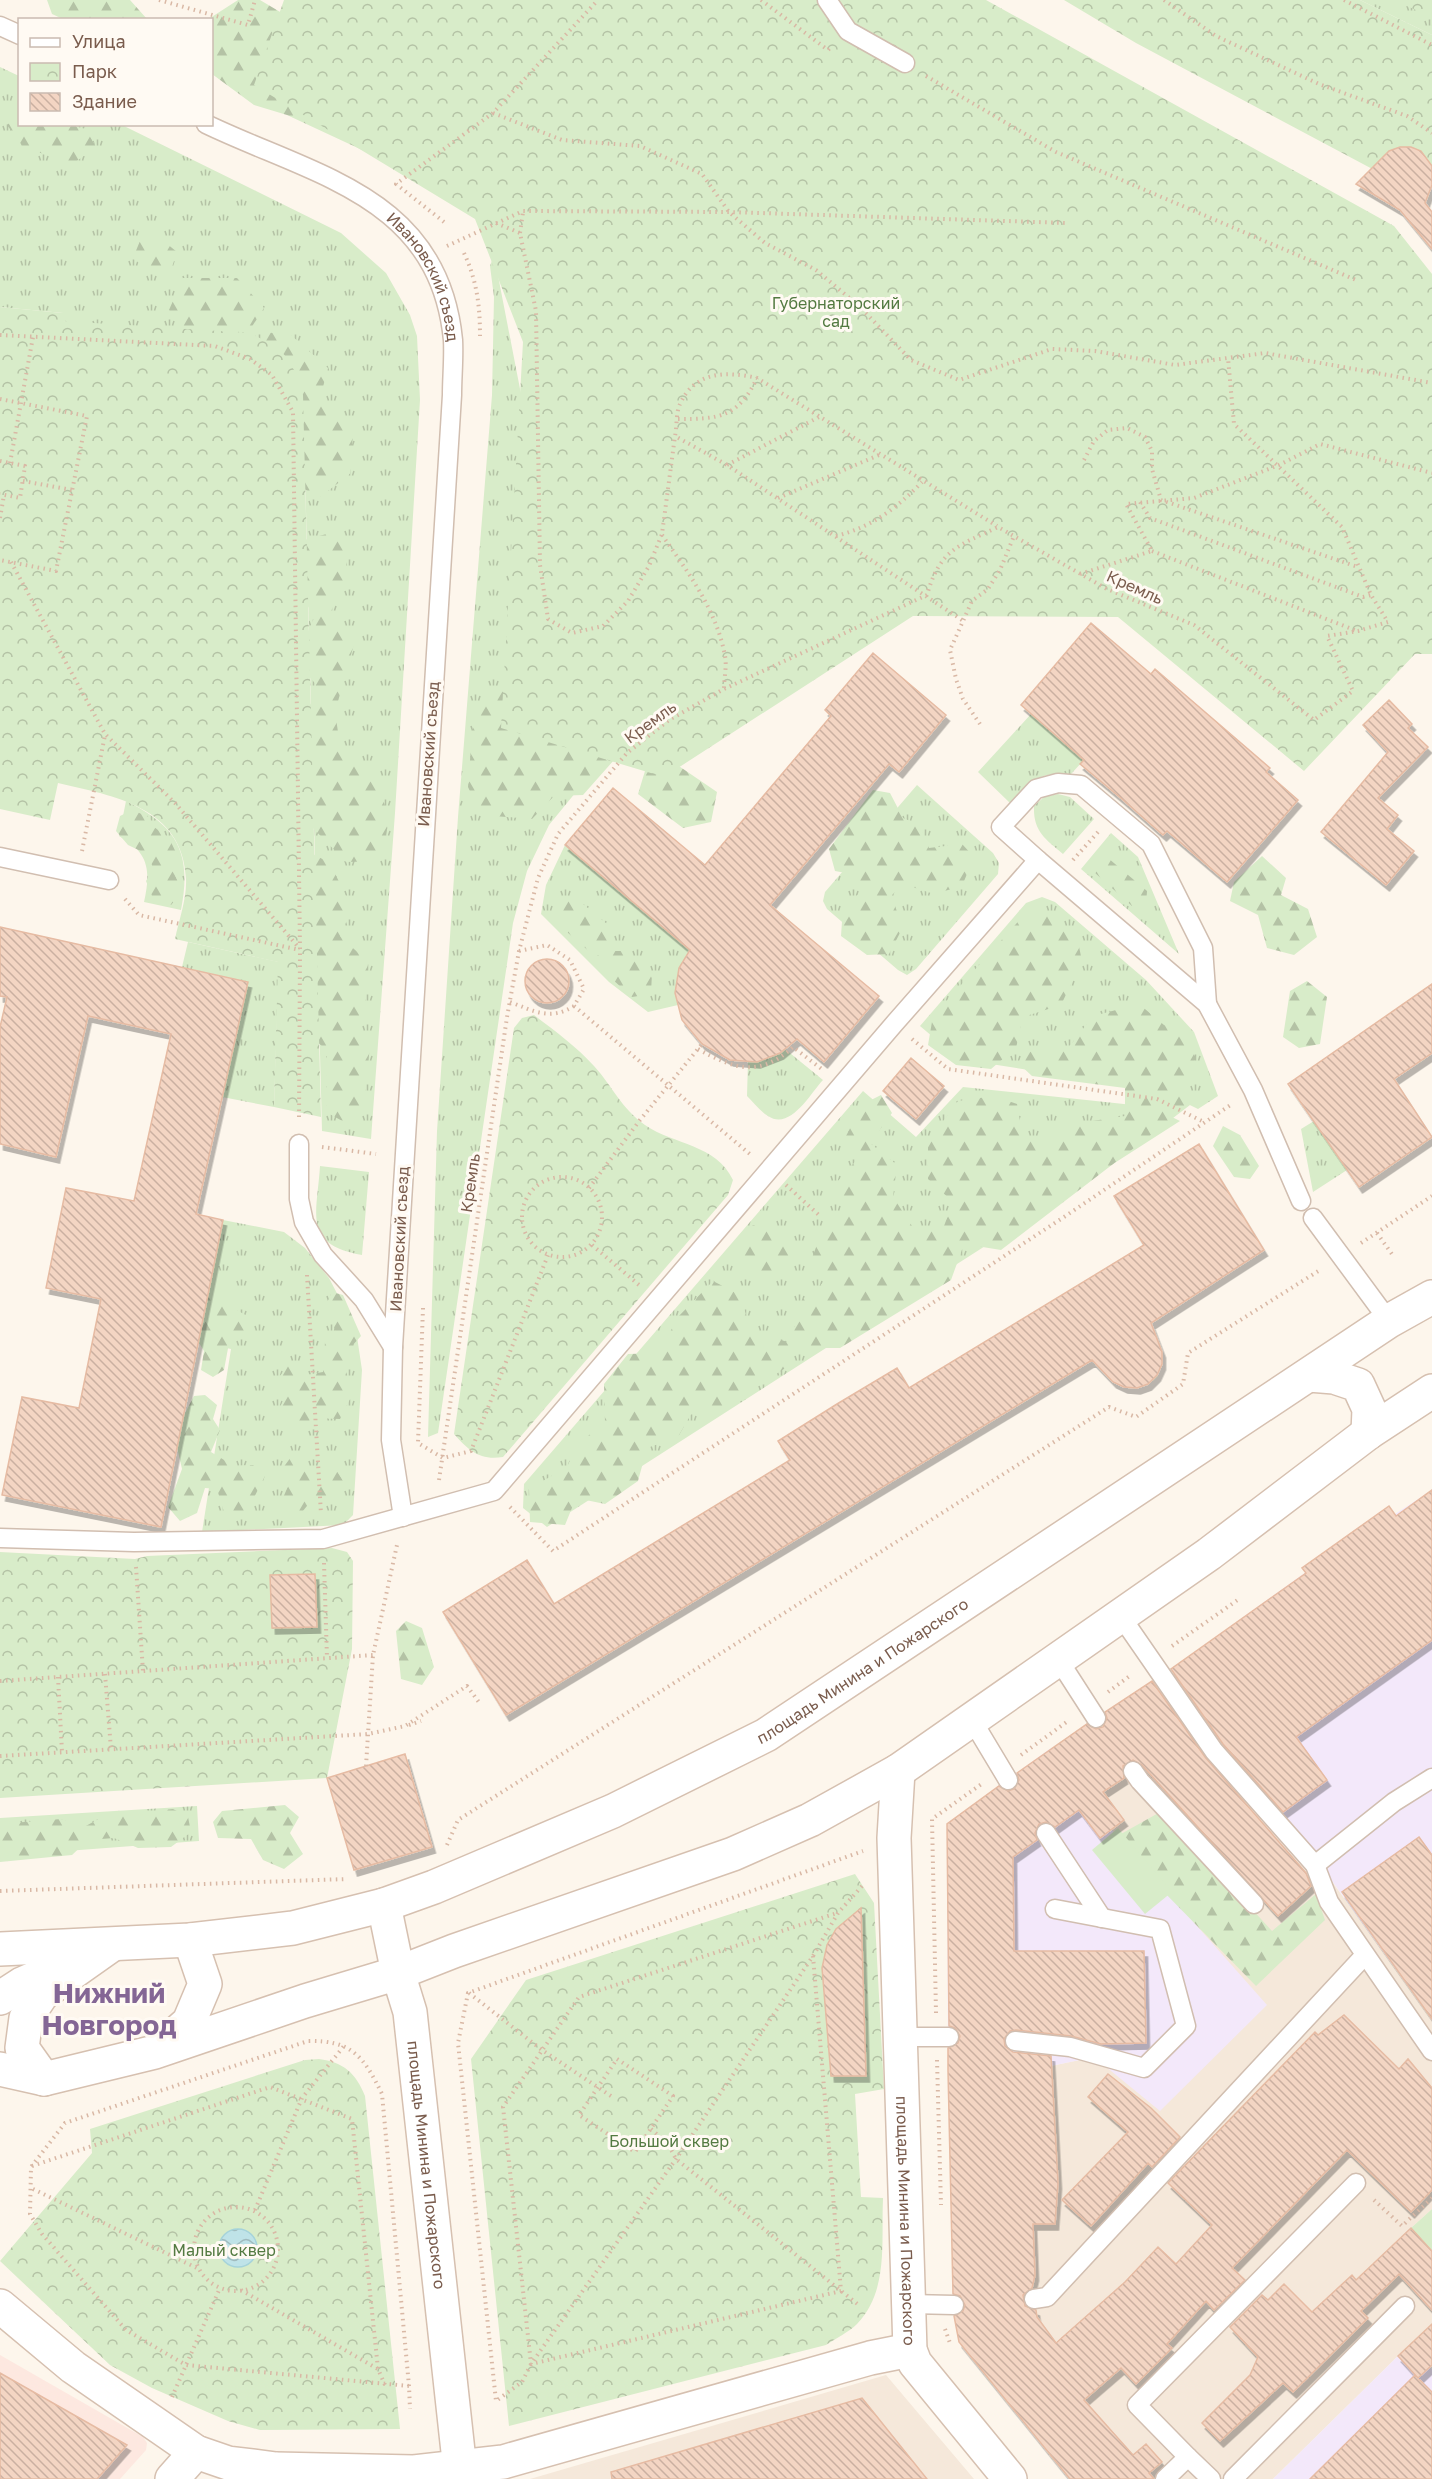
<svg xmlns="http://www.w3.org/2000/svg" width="1432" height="2479" viewBox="0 0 1432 2479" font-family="'Golos Text',sans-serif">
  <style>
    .residential { fill: #f5e8da }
    .commercial { fill: #fde8e0 }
    .education { fill: #f3e8fa }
    .grass { fill: url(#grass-tufts) }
    .forest { fill: url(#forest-firs) }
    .park { fill: url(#park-crowns) }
    .garden { fill: #d8ecc9 }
    .water { fill: url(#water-waves); stroke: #a5d3da; stroke-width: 1.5 }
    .building { fill: url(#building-back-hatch); stroke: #e6bba3; stroke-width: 1.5; filter: url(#shadow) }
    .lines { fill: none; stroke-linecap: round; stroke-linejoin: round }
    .lane-casing { stroke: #d1beb0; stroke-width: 21 }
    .secondary-casing { stroke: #d6c0b0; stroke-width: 36 }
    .path { stroke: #d9b8a5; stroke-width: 4; stroke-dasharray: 1.5 4.5; stroke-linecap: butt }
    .lane { stroke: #fff; stroke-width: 18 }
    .secondary { stroke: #fff; stroke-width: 33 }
    .labels { text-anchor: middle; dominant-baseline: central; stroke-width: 6; stroke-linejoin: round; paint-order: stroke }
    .street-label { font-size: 16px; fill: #7a5c4d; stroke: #fffaf3 }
    .park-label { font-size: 16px; fill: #537a41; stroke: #fffaf3 }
    .town-label { font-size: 28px; font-weight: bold; fill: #846695; stroke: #fffaf3 }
  </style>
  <defs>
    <pattern id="grass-tufts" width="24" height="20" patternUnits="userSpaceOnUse" patternTransform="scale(1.5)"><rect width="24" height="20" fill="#d8ecc9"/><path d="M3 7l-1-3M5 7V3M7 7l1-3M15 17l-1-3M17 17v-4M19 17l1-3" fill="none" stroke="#b4c2a5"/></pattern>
    <pattern id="forest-firs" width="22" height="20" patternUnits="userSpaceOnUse" patternTransform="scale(1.5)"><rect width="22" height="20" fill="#d8ecc9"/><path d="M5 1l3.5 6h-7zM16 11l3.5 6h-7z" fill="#b4c2a5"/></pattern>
    <pattern id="park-crowns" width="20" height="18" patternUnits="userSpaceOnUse" patternTransform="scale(1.5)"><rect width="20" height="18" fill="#d8ecc9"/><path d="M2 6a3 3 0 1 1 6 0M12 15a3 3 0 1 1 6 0" fill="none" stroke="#b4c2a5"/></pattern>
    <pattern id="water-waves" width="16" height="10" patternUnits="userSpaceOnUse" patternTransform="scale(1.5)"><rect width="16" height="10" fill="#bfe3e8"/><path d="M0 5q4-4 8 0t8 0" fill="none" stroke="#a0bbbe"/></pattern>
    <pattern id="building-back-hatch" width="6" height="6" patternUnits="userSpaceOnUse" patternTransform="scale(1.5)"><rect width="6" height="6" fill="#f3d5c3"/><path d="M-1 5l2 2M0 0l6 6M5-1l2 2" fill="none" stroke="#cab0a1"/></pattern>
    <filter id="shadow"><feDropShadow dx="3.5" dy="6" stdDeviation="0" flood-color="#0004"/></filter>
  </defs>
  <rect width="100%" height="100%" fill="#fdf6ec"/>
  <!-- residential -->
  <path class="residential" d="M1175,1666L1432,2019V2209L1411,2228L1432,2251V2365L1398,2356L1273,2479H1070L1032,2429L1125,2282L1088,2314L1093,2322L1068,2344L1061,2338L1055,2342L1037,2317L1031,2285L1035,2275L1033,2224L1055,2223L1058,2183L1051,2066L1094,2057L1088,1803L1051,1748Z
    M886,2375L974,2479H530Z"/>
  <!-- commercial -->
  <path class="commercial" d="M0,2355L143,2437L147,2443L146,2450L120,2479H0Z"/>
  <!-- education -->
  <path class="education" d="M1432,1490V2019L1176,1666L1306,1572Z
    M1051,1748L1088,1803L1267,2005L1160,2111L1094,2057L1051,2066L948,2071L947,1824Z
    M1398,2356L1418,2377L1430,2367L1432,2370V2479H1273Z"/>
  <!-- grass -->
  <path class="grass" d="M1360,0H1432V35Z
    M0,67L19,76L20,124L122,125L341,233L386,273L410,315L417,336L420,400L395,813L371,1139L322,1131L303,395L63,321V313L0,307Z
    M494,255L594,770L549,825L527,871L513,923L438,1433L428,1437L437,1131L458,817L492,395L494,297L490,266Z
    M1031,714L1084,760L1071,774C1038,772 1032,780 1010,803L978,772Z
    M917,785L993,853L999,863L998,874L916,969L907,975L898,970L827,909L823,901L825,892Z
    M1058,794L1070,797L1094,819L1063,854C1045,839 1033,831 1034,806L1044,797Z
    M126,801C178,826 192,854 181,910L144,902C151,871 149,852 119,836Z
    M1111,833L1138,857L1179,954L1081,869Z
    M565,845L690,950C680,968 672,984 678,1005L648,1012L609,982L541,914L546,885Z
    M1042,897L1055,902L1146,980L1194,1032L1218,1096L1198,1109L1161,1091L959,1059L920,1026L1026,903Z
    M188,942L279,962L274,1107L222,1097L248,982L182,967Z
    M785,1049L823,1080C810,1094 790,1131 768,1116C760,1111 753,1102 747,1096L748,1061L757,1062Z
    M963,1087L1152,1107L1180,1121L547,1527L523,1508L524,1484L863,1091L916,1137Z
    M1314,1121L1347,1170L1313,1192L1301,1129Z
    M320,1166L369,1172L362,1255C302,1244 317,1215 320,1166Z
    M223,1220L284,1232L305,1248L329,1278L356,1330L362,1370L353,1515L343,1525L202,1532L231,1349L199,1342Z
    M197,1806L199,1841L0,1856V1818Z"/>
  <!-- forest -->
  <path class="forest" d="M47,0H130L147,19H63L52,14Z
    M238,0H260L297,22L403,169L287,115L254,105L212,74V20H207Z
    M19,115L20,124L70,125L86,129L96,147L74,163L24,148L7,125Z
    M161,239L177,252L172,267L152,274L133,258L140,241Z
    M183,278H237L264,308L240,345L190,335L169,310Z
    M264,332L291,335L328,368L319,402L353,433L350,474L320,497L300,487L252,364Z
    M334,532L349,546L344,582L329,616L354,644L335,712L341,752L378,783L389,819L381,861L346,862L310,825L303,716L320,689L306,673L304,640L315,616L299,594L304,540Z
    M539,684L622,751L583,795L554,796L532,819L481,815L468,787L472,734L478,704L490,689Z
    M670,760L717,792L711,822L683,828L638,794L645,771Z
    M873,790L890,793L903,818L920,825L929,848L962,844L974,857L962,886L934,894L903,884L892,895L902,929L889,954L867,955L841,936L843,907L860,893L851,874L835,871L829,849Z
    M132,810L149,817L154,827L169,838L180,861L175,875L182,892L171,905L154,901L146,881L153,869L149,855L128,845L116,831L120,816Z
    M309,852L330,863L352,909L340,936L368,962L365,1007L351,1029L370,1046L363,1111L346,1123L326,1112L327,1051L295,1021Z
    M1262,856L1286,878L1281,895L1308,909L1317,937L1294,955L1267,948L1258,915L1230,901L1234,882Z
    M1096,857L1108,858L1147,891L1146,905L1132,906L1094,872Z
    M558,897L577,899L613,929L611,951H627L652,972L651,994L632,997L612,979L606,958L591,953L559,925Z
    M1048,912L1077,937L1082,961L1061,1005L1023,1017L1016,1048L991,1069L956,1065L928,1045L933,1016L1024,915Z
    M1307,981L1327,997L1320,1044L1299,1048L1283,1037L1290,991Z
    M1139,1004L1164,1025L1180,1030L1196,1058L1185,1080L1190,1105L1001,1250L964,1244L951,1280L840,1348H808L793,1331L802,1300L824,1282L812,1258L824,1226L843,1219L838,1181L861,1155L846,1136L863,1104L881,1095L892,1113L870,1143L897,1165L893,1197L914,1229L944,1226L953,1202L928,1179V1142L958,1101L994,1096L1017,1104L1022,1133L1038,1143L1079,1123L1125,1116V1088L1032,1076L1018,1063L1025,1052L1068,1048L1093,1016Z
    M1223,1126L1240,1135L1259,1166L1250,1179L1234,1177L1213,1146Z
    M753,1225L785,1235L792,1259L770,1277L744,1268L733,1248Z
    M713,1281L740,1295L751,1331L791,1343L787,1367L721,1410L695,1407L678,1437L647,1448L638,1481L605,1504L576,1498L565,1525L530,1522L529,1489L567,1467L577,1445L605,1422L604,1384L628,1354L660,1353L677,1318Z
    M215,1286L229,1292L231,1307L253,1319L248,1336L229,1343L224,1370L213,1377L201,1370L204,1351L194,1335L200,1296Z
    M332,1292L343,1295L361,1336L350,1348L352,1362L343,1379L350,1399L340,1419L312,1418L300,1431L277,1413L286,1395L277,1380L289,1364L306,1375L323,1372L325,1342L338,1338L326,1305Z
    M205,1395L217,1405L213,1419L220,1430L211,1452L234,1466L253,1465L265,1476L246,1513L224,1512L217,1489L205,1488L197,1513L180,1521L168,1507L182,1469L174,1434L194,1396Z
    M291,1457L310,1469L336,1470L346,1485L335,1500L311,1501L298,1517L279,1507L289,1484L280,1472Z
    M406,1621L422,1628L434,1667L422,1685L401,1679L396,1631Z
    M285,1805L299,1817L290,1833L303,1854L284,1869L263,1860L251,1839L218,1838L213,1822L222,1811Z
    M173,1809L188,1817L191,1832L171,1847L138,1848L114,1838L88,1840L72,1855L0,1862V1824L61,1819L84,1827L104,1816Z
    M1162,1811L1272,1931L1316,1894L1325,1920L1256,1986L1112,1839Z"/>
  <!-- park -->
  <path class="park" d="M284,0H986L1394,226L1432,274V654H1415L1304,771L1118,617L913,616L664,777L501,728L523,342L475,219L254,85Z
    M1064,0H1360L1432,35V166L1421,151L1411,147L1378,172L1136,43Z
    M1393,0H1432V17Z
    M0,307L63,313V321L249,333C286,350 291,357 303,395L321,1117L274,1107L278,962L175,939C179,920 187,898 186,879C183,807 114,796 58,783L50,820L0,809Z
    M534,1015C555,1031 577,1047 594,1066C613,1087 621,1108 645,1125C674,1145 716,1144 733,1180L728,1195L503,1457C480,1461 468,1450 454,1434L514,1028L522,1018Z
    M332,1548L347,1552L353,1561L352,1649L327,1778L0,1798V1552L135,1559L147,1556Z
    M855,1874L874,1903L884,2089L855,2094L861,2197L883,2198C881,2241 889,2291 857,2324C849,2332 836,2338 826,2345L509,2426L471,2059L526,1980Z
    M319,2059C343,2062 356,2073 365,2096L400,2429L260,2430L228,2421L152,2388L110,2365L0,2261L92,2153L90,2129L305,2060Z"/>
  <!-- garden -->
  <path class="garden" d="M1118,1828L1172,1892L1145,1914L1092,1850Z
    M1432,2209V2251L1411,2228Z"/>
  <!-- water -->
  <path class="water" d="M219 2248a19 19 0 1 1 38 0a19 19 0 1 1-38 0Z"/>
  <!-- building -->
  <path class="building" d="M1400,147H1411L1421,151L1432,166V185L1425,203L1432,212V249L1400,210L1356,184L1389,151Z
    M1091,623L1151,674L1155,669L1270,768L1266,772L1298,800L1227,882L1167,831L1163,835L1122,799L1080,764L1084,760L1021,705Z
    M873,653L946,715L899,772L889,764L770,905L879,996L824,1062L797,1039L780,1053L757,1062L730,1060L702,1044L682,1020L675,993L679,968L690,950L565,845L613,788L705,865L831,716L825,710Z
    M1389,700L1412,724L1408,728L1428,747L1378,798L1398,815L1387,829L1414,851L1386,885L1321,832L1388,752L1363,725Z
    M0,927L248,982L196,1214L223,1220L161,1527L2,1495L22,1397L79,1408L101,1299L46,1288L66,1188L134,1201L171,1034L88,1016L56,1157L0,1144V1027L7,997L0,996Z
    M525 981a22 22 0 1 1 44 0a22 22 0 1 1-44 0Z
    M1432,984V1053L1394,1079L1432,1137L1359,1187L1288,1084Z
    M911,1058L944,1086L916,1119L883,1091Z
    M1199,1144L1264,1250L1151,1323L1162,1352V1364L1157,1375L1148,1384L1137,1388L1124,1387L1113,1382L1092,1360L506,1715L443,1612L527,1560L554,1604L790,1460L778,1441L837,1404L897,1368L909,1388L1144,1245L1114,1196Z
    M1432,1490V1640L1296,1737L1327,1780L1283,1812L1223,1744L1171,1669L1306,1573L1302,1568L1389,1506L1396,1516Z
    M315,1574L317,1627L272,1628L270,1575Z
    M1152,1681L1205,1757L1306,1873L1311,1886L1278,1916L1142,1765L1133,1760L1123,1766L1124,1778L1103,1792L1124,1820L1100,1838L1079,1810L1055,1827L1046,1822L1039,1824L1035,1833L1037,1840L1013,1857L1014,1951H1144L1146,2043L1101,2044L1071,2036L1016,2030L1010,2031L1004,2039L1005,2046L1013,2052L1051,2056L1058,2183L1055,2224H1033L1035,2275L1032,2288L1023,2295L1025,2306L1036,2310L1037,2317L1056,2343L1125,2282L1158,2247L1176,2264L1212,2225L1168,2183L1315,2032L1318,2035L1344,2015L1399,2069L1408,2059L1432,2088V2190L1411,2212L1347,2150L1232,2268L1245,2280L1214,2310L1206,2301L1167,2344L1172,2348L1136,2384L1121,2368L1084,2400L1133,2455L1146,2444L1162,2462L1149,2473L1154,2479H1070L959,2342L954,2316L963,2311L965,2305L960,2296L953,2294L948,2071V2048L958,2043L960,2036L955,2028L949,2026L947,1824L999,1786L1008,1791L1014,1789L1019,1780L1017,1773L1087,1724L1096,1729L1103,1727L1107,1718L1105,1712Z
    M405,1754L432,1847L354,1870L327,1778Z
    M1419,1837L1432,1855V2019L1342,1892Z
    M861,1908L866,2076H831L822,1968L827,1945L836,1929Z
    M1108,2074L1151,2108L1180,2137L1152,2167L1148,2163L1091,2226L1062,2200L1128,2132L1088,2097Z
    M1411,2228L1432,2251V2310L1399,2274L1361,2311L1368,2318L1293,2392L1283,2383L1220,2441L1202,2423L1250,2375L1258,2357L1230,2327L1262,2295L1268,2300L1284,2284L1312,2312L1352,2275L1356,2280Z
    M1432,2324V2365L1418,2378L1398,2356Z
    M0,2373L127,2445L97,2479H0Z
    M1415,2375L1432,2392V2479H1310Z
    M862,2398L927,2479H612L611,2472Z"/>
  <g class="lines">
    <defs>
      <g id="lane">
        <path d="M827,0L848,31L905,63"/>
        <path d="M0,26L20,35"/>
        <path id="s1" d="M206,124C314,176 439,196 453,340C454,358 452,377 452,395L393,1347L391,1440L403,1517"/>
        <path d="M0,857L109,880"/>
        <path d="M1038,860L1001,827L1036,789L1058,783L1081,785L1151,844L1203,948L1207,1004"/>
        <path d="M299,1144V1199L304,1222L323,1255L364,1300L393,1347"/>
        <path d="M1313,1218L1389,1321"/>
        <path d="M0,1538L134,1542L323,1539L494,1491L894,1024L1038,860L1207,1004L1253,1090L1301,1201"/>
        <path d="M1120,1615L1214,1751L1315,1865L1329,1902L1432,2051"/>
        <path d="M1058,1659L1096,1718"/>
        <path d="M972,1720L1008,1780"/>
        <path d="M1133,1771L1140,1781L1254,1904"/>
        <path d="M1046,1833L1102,1918"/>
        <path d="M1315,1865L1394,1802L1432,1778"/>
        <path d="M901,2037H949"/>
        <path d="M1015,2041L1070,2047L1144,2068L1186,2026L1160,1929L1055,1909"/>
        <path d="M1034,2299L1047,2297L1365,1955"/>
        <path d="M910,2304L954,2305"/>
        <path d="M1188,2457L1137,2405L1356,2183"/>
        <path d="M1165,2479L1188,2457L1211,2479"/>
        <path d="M1233,2479L1405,2306"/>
      </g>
      <g id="secondary">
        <path d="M1309,1375L1334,1377L1358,1385L1369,1409L1368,1433"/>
        <path id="s2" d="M898,1771L894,1838L910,2350L915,2363L1010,2479"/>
        <path id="s3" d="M384,1905L398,1973L410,2012L461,2479"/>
        <path id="s4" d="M0,1949L190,1940L293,1928L384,1905L434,1887L613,1811L766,1735L1389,1321L1432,1297"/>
        <path d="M0,1998L22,1984L61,1967"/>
        <path d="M162,2046L189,2022L205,1984L190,1940"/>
        <path d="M0,2069L44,2079L155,2052L305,2001L398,1973L454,1951L733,1854L810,1820L898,1771L1209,1554L1368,1433L1432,1391"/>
        <path d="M44,2079L22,2048L26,2018L42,1994L110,1946"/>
        <path d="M0,2306L73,2367L196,2452L228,2463L276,2469L414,2472L503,2462L870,2358L910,2350"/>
        <path d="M172,2479L196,2452"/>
      </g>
    </defs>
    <!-- lane casing -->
    <use href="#lane" class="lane-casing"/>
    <!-- secondary casing -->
    <use href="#secondary" class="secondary-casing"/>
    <!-- path -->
    <path class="path" d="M159,0L248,25L255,0
      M761,0L828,50L830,48
      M1164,0L1216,36L1319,84L1407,116L1432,133
      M1344,0L1432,45
      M926,76L1056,152L1356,280
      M493,113L562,140L640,146L702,174L729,212L765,243L816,270L859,306L911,360L959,380L1052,349L1095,351L1175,365L1265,353L1432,383
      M444,222L396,184L493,113L598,0
      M496,223L520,233L536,311L540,565L548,619L572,633L603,626L628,601L649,566L662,534L675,436
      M520,233L523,212
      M447,246L523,211L729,212L1067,223
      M464,253C477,281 480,306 480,336
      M0,335L215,346L250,359L272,375L293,412L300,950L299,1121
      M0,399L87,416L56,571L0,560
      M678,419C718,419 738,418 757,378
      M1084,460L1094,441L1108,430L1127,428L1145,437L1152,451V469L1161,500L1358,567
      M0,461L25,466L20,498L0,494
      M10,463L33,337
      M727,465L819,417
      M23,481L72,490
      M778,498L879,455
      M1140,502L1150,518L1363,597L1371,595
      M0,518L4,495
      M662,535C688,572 717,611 725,656C727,666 724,678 724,689
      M836,536C872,527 897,508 922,482
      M1152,551L1357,631
      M11,562L105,734L175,803L300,949
      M1080,574L1152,551L1126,504L1194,498L1279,465L1320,444L1432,473
      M962,620L727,465L675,436C677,427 676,412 680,404C695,371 726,371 757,378L997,526
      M980,724L963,699L956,679L950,650L972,601L988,589L1000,570L1014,536
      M82,851L105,735
      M1073,860L1098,832
      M125,899L139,915L300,950
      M519,951L547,945L570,960L584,989L574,1006L751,1155
      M510,1002C534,1011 550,1021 574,1006
      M912,1039L948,1069L1157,1099L1204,1122
      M698,1049C734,1069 759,1078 793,1047L823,1070
      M322,1147L376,1154
      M522 1217a40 40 0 1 1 80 0a40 40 0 1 1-80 0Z
      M786,1185L821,1217
      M589,1188L640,1120L702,1044
      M1377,1233L1394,1257
      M1361,1243L1432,1196
      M592,1245L639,1285
      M307,1275L321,1514
      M423,1308L418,1443L443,1458L471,1451L548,1255
      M439,1480L507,1017L519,951L538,878L558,834L627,753L669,720L724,689L927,595C940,549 958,546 998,527L1107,589L1194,625L1314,720L1353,691L1327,636L1358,631L1388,622L1371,595L1342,527L1234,424L1228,358
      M510,1507L553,1551L1064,1217L1232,1104
      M324,1563L327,1658
      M136,1567L143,1671
      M1172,1646L1239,1599
      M105,1674L111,1749
      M58,1677L62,1752
      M0,1681L373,1655
      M1108,1692L1131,1675
      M409,1725L421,1721
      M1021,1755L1068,1721
      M0,1756L368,1734L405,1726L467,1686L481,1705
      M366,1766L373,1655L397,1545
      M447,1845L458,1820L1109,1407L1136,1417L1183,1384L1188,1353L1320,1270
      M862,1886L838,1913L813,1956L676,2159L531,2364L522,2382L496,2401L458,2043L468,1993L863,1851
      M0,1891L347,1879
      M813,1956L841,2291L531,2364L503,2107L579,1997L837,1913
      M469,1993L542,2050L614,2098
      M936,2013L932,1819L983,1783
      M617,2059L673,2096L635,2152L579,2115Z
      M937,2060L941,2205
      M651,2129L668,2144L676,2159L860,2306
      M32,2166L270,2087L352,2119L378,2369L385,2385
      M33,2189L199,2269
      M1374,2200L1402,2226L1432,2198
      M194 2249a42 42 0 1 1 84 0a42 42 0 1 1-84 0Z
      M255,2210L302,2098L344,2046
      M241,2290L378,2369
      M945,2329L950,2343
      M409,2386L186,2365L126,2330L42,2234L30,2214L31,2167L65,2123L308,2041C352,2040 364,2057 382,2094L409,2386L410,2409
      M172,2397L220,2288"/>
    <!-- lane -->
    <use href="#lane" class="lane"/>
    <!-- secondary -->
    <use href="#secondary" class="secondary"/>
  </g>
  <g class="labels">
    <!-- street labels -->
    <g class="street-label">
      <text stroke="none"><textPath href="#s1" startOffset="278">Ивановский съезд</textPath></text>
      <text transform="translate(1135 587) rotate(24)">Кремль</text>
      <text transform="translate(650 722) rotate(-36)">Кремль</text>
      <text transform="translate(428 754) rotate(-86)">Ивановский съезд</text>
      <text transform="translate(470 1183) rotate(-82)">Кремль</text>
      <text transform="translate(399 1239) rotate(-87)">Ивановский съезд</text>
      <text stroke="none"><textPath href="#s4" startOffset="922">площадь Минина и Пожарского</textPath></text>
      <text stroke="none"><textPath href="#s3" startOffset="264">площадь Минина и Пожарского</textPath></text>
      <text stroke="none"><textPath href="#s2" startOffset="450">площадь Минина и Пожарского</textPath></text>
    </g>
    <!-- park labels -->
    <g class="park-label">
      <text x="836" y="303">Губернаторский<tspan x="836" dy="18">сад</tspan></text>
      <text x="669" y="2141">Большой сквер</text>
      <text x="224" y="2250">Малый сквер</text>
    </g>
    <!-- town labels -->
    <g class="town-label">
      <text x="109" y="1992">Нижний<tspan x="109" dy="32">Новгород</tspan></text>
    </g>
  </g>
  <!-- legend -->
  <rect x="18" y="18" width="195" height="108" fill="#fffaf3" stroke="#cabbb1" stroke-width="1.5"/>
  <rect x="30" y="38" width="30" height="9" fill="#ffffff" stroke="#cabbb1" stroke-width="1.5"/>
  <text x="72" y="48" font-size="18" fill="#7a5c4d">Улица</text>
  <rect x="30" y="63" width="30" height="18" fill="url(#park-crowns)" stroke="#cabbb1" stroke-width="1.5"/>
  <text x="72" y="78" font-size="18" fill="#7a5c4d">Парк</text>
  <rect x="30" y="93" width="30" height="18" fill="url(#building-back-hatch)" stroke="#cabbb1" stroke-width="1.5"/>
  <text x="72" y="108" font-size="18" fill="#7a5c4d">Здание</text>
</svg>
